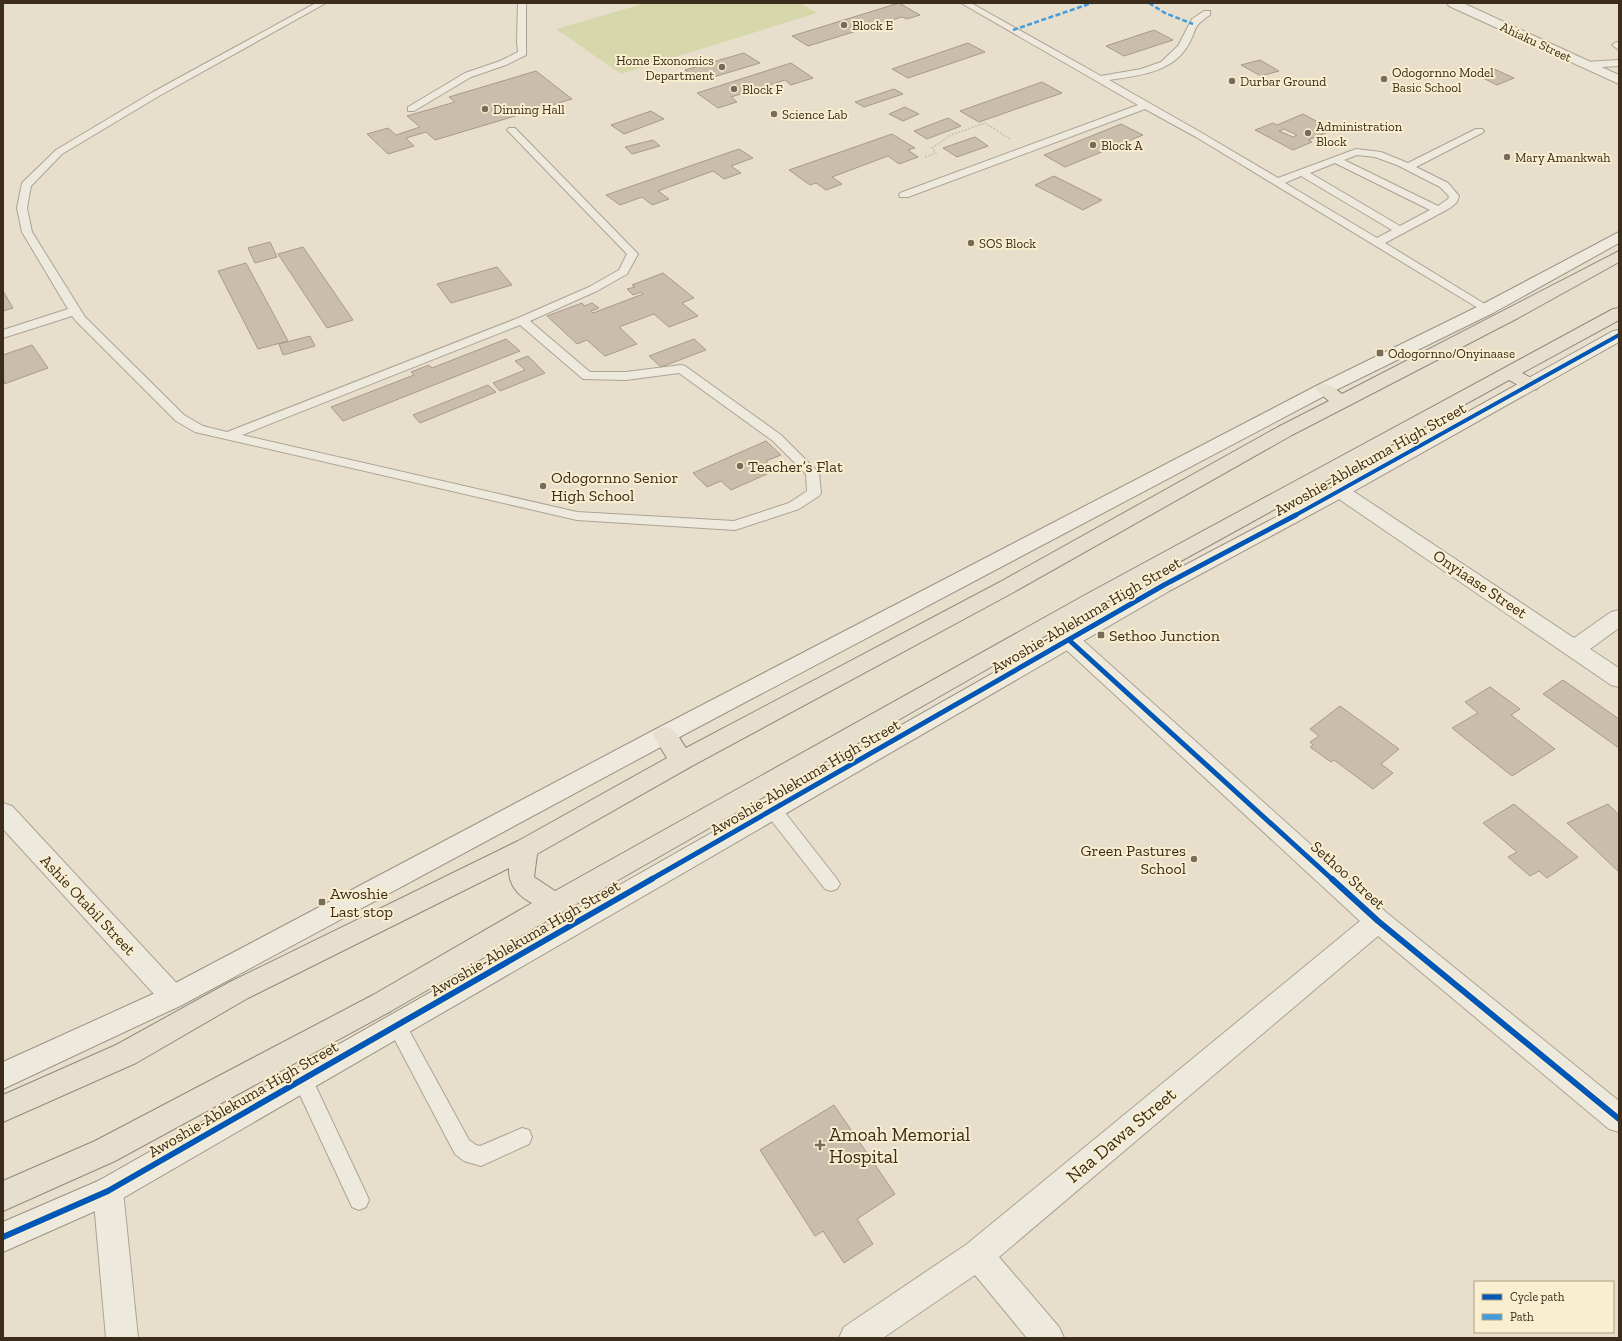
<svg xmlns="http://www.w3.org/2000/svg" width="1622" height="1341" viewBox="0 0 1622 1341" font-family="'Zilla Slab',serif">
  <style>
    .green { fill: #d6d8ac }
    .building { fill: #cbbdab; stroke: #a79a8a; fill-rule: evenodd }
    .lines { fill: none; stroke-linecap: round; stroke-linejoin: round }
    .lane-casing { stroke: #aca394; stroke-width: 2 }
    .street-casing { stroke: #aca394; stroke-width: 2 }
    .secondary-casing { stroke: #9b9384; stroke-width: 2 }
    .primary-casing { stroke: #91897b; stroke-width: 2 }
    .path { stroke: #c7c0b4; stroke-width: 1.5; stroke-dasharray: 2 1.5; stroke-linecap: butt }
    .lane { fill: #eee9dd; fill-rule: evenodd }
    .street { fill: #eee9dd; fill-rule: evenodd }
    .secondary { fill: #eee9dd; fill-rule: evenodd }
    .primary { fill: #e6dfce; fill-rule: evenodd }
    .quiet { stroke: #3f9cdf; stroke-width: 2.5; stroke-dasharray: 5 2.5; stroke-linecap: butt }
    .cycleway-far2-casing { stroke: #f9eecf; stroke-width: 6 }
    .cycleway-far1-casing { stroke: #f9eecf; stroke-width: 8 }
    .cycleway-casing { stroke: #f9eecf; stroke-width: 9 }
    .cycleway-far2 { stroke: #0057b8; stroke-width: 4 }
    .cycleway-far1 { stroke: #0057b8; stroke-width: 5 }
    .cycleway { stroke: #0057b8; stroke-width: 6 }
    .poi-dot { fill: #776b59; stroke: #f9eecf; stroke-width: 1.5 }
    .labels { text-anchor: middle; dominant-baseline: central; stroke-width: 4; stroke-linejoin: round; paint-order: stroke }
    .far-poi-label { font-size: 13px; fill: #3b2c1b; stroke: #f9eecf; text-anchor: start }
    .far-street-label { font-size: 13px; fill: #3b2c1b; stroke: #f9eecf }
    .street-label { font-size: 16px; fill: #3b2c1b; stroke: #f9eecf }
    .poi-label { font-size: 16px; fill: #3b2c1b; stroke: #f9eecf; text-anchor: start }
    .near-poi-label { font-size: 19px; fill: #3b2c1b; stroke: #f9eecf; text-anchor: start }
    .near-street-label { font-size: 19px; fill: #3b2c1b; stroke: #f9eecf }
  </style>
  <rect width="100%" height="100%" fill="#e7dfcb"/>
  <!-- green -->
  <path class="green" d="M646,3H800L817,13L621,74L556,29Z"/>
  <!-- building -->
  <path class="building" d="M899,3L920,15L907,19L902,17L808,46L792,36Z
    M1154,30L1173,40L1124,56L1106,46Z
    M968,43L985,52L908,78L892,69Z
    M744,53L760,63L700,81L685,70Z
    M1260,60L1279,71L1261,76L1241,65Z
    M791,63L813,78L791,85L785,80L731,97L737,102L718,108L697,93Z
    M1494,69L1514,78L1497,85L1477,75Z
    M536,71L572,99L435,140L426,132L406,138L414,146L388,154L367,134L388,128L396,135L420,127L407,116L455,102L449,97Z
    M1042,82L1062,93L979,122L960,111Z
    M894,89L903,94L864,107L855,102Z
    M905,107L919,114L903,121L889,114Z
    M651,111L664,119L624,134L611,125Z
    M1303,114L1333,130L1308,140L1312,142L1293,150L1255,130L1273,123L1277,125ZM1284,129L1297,135L1293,137L1279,131Z
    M948,118L961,126L927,139L914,131Z
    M1121,124L1143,135L1065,167L1044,155Z
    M892,134L915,148L908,150L918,157L899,164L888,156L832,177L842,184L826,190L816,183L810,185L789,170Z
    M975,137L988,146L957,157L943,148Z
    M653,140L660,146L632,154L625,147Z
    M739,149L753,158L731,166L741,173L724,179L713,171L658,191L669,199L652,205L642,197L620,205L606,195Z
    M1054,176L1102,200L1083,210L1035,185Z
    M270,242L277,257L255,263L248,248Z
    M303,247L353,320L327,328L278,254Z
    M246,263L288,341L258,349L218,271Z
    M497,267L512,285L451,303L437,284Z
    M663,273L694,298L682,303L698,316L669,327L654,314L619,327L637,344L605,356L587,340L577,344L547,316L582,303L584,306L592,303L599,308L591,311L593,313L643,294L641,292L633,295L627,289L635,287L632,285Z
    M3,291L13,308L3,311Z
    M310,336L315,346L283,355L279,344Z
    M506,339L520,351L343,421L331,407L414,375L411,372L429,365L432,368Z
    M694,339L706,350L661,367L649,356Z
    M32,345L48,368L4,384L3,355Z
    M528,356L545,373L500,391L493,383L525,370L515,361Z
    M488,385L496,392L420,423L413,415Z
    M766,441L781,455L766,461L776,470L731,490L721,481L707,487L693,473Z
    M1563,680L1619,719V748L1543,694Z
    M1490,687L1520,709L1511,715L1555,749L1512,776L1452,728L1478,713L1465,702Z
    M1340,706L1399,749L1381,764L1393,773L1373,789L1334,760L1331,762L1310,747L1313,745L1310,742L1319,736L1310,729Z
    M1514,804L1578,857L1547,878L1539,871L1530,876L1508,857L1517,852L1483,823Z
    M1608,804L1619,815V872L1567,823Z
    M834,1105L895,1194L857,1219L873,1244L844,1263L823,1231L815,1236L760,1150Z"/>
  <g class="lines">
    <defs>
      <path id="lane" d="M316,3H326L159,96L62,154L31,186L27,208L32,232L85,317L184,415L203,426L227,432L518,318L589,287L619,270L627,254L509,132L507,130L509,128H515L638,254L627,274L597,291L530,321L590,372H626L681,365L685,366L781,435L819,473L821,493L819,496L799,509L735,530L577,520L195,432L176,421L76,321L72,316L3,338V330L68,309L22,232L17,208L22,183L56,150L153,92ZM520,325L583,379L626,380L679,373L773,441L806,474L807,491L789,503L734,521L577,512L242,435Z
        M518,3H526V55L506,65L471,77L414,111H408V107L465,73L500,61L518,52L517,41Z
        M961,3H971L1101,76L1141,69L1161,62L1178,46L1192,19L1204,11H1210V15C1190,28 1198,30 1187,47C1171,73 1136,76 1109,80L1202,133L1278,178L1356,149L1381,152L1408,163L1476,129H1482L1484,131L1482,133L1416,167L1448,183L1459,196L1457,202L1450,208L1385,243L1493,309L1487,312L1483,311L1196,137L1145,109L908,197H900L899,195L900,193L1138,105ZM1357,155L1375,157L1397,165L1440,187L1449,196L1448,199L1438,206L1344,160ZM1335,163L1430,210L1400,226L1310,173ZM1301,176L1392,230L1377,238L1285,183Z
        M1616,42L1619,43V50L1612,45Z
        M1619,60V66L1585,68L1580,65L1585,62Z
        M773,803L779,805L837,879L840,884L837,889L831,891L825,889L767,815L765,810L767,805Z
        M397,1019L404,1021L469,1140L476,1145L480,1146L522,1128L529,1130L532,1137L529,1144L481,1166L464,1161L455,1154L388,1027L390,1021Z
        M303,1071L310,1074L366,1193L369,1200L366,1207L359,1210L352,1207L293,1080L296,1074Z"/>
      <path id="street" d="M1447,3H1463L1619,75V84L1449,6Z
        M1340,485L1347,487L1574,638L1611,612L1619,610V628L1590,649L1619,668V687L1611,685L1333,495L1330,491L1333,487Z
        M1069,632L1077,635L1387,913L1619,1101V1132L1609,1129L1378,936L999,1257L1059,1327L1064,1338H1027L975,1275L883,1338H839L844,1327L967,1244L1360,921L1061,645L1058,640L1061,635Z
        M3,803L12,806L182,989L186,997L182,1005L173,1009L164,1005L3,829Z
        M108,1177L118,1181L123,1191L138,1338H106L93,1191L98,1181Z"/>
      <path id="secondary" d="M1619,232V243L1493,313L1330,393L672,741L182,1005L3,1089V1062L164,989L656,729L1318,385L1481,305Z
        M1619,330V342L1347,495L1171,590L118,1201L3,1252V1222L98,1181L1157,580L1333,487L1613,331Z"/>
      <path id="primary" d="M1619,251V262L1518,318L1292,435L1014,592L690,767L537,854L534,877L555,891L1085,595L1613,309L1619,308V320L1522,373L1537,381L1540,385L1537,389C1526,392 1519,385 1509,380L1141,583L1164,578L1171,580L1174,585L1171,590L1115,602L1108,600L564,911L391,1011L115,1161L3,1211V1181L95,1141L373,995L532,903C519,896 508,885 509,868L248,998L136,1063L3,1122V1095L116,1045L230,982L518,841L667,758L653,735L656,729C674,723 677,735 686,748L1000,582L1278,427L1329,401L1315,389L1318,385C1329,382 1334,388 1342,394Z"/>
    </defs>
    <!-- lane casing -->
    <use href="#lane" class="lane-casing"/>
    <!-- street casing -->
    <use href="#street" class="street-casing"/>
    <!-- secondary casing -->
    <use href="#secondary" class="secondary-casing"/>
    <!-- primary casing -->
    <use href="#primary" class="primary-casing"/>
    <!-- path -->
    <path class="path" d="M925,157L936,153L932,148L951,135L985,123L1010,139"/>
    <!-- lane -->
    <use href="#lane" class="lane"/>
    <!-- street -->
    <use href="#street" class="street"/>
    <!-- secondary -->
    <use href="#secondary" class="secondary"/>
    <!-- primary -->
    <use href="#primary" class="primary"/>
    <!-- quiet -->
    <path class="quiet" d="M1149,3L1165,13L1193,24
      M1013,30L1092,3"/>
    <defs>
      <path id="cycleway-far2" d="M1294,516L1619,335"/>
      <path id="cycleway-far1" d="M1069,640L1333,880
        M650,880L1164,585L1296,515"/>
      <path id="cycleway" d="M1332,879L1378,921L1619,1119
        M3,1237L108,1191L652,879"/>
    </defs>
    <!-- cycleway-far2 casing -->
    <use href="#cycleway-far2" class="cycleway-far2-casing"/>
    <!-- cycleway-far1 casing -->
    <use href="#cycleway-far1" class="cycleway-far1-casing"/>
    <!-- cycleway casing -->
    <use href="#cycleway" class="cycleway-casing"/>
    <!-- cycleway-far2 -->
    <use href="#cycleway-far2" class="cycleway-far2"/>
    <!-- cycleway-far1 -->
    <use href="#cycleway-far1" class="cycleway-far1"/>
    <!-- cycleway -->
    <use href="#cycleway" class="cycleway"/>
  </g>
  <!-- markers -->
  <g class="poi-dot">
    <circle cx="844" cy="25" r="4"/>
    <circle cx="722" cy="67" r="4"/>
    <circle cx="1384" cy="79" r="4"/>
    <circle cx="1232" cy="81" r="4"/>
    <circle cx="734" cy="89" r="4"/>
    <circle cx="485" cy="109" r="4"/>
    <circle cx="774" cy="114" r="4"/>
    <circle cx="1308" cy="133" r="4"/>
    <circle cx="1093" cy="145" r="4"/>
    <circle cx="1507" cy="157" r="4"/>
    <circle cx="971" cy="243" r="4"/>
    <rect x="1376" y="349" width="8" height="8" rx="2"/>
    <circle cx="740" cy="466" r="4"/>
    <circle cx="543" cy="486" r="4"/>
    <rect x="1097" y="631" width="8" height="8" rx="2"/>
    <circle cx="1194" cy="859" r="4"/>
    <rect x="318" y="898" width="8" height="8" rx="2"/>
    <path d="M818 1139h4v4h4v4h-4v4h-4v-4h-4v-4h4z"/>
  </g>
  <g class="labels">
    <!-- far-poi labels -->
    <g class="far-poi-label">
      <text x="852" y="25">Block E</text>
      <text x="714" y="60" text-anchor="end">Home Exonomics<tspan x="714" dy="15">Department</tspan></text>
      <text x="1392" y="72">Odogornno Model<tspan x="1392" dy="15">Basic School</tspan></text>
      <text x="1240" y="81">Durbar Ground</text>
      <text x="742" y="89">Block F</text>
      <text x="493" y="109">Dinning Hall</text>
      <text x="782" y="114">Science Lab</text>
      <text x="1316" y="126">Administration<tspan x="1316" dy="15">Block</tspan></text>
      <text x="1101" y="145">Block A</text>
      <text x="1515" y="157">Mary Amankwah</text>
      <text x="979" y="243">SOS Block</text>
      <text x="1388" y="353">Odogornno/Onyinaase</text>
    </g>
    <!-- far-street labels -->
    <g class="far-street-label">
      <text transform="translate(1536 42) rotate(25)">Ahiaku Street</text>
    </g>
    <!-- street labels -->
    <g class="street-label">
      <text transform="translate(1370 459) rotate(-29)">Awoshie-Ablekuma High Street</text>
      <text transform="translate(1480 584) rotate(34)">Onyiaase Street</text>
      <text transform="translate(1086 615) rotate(-30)">Awoshie-Ablekuma High Street</text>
      <text transform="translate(805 777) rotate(-30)">Awoshie-Ablekuma High Street</text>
      <text transform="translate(1348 875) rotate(42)">Sethoo Street</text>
      <text transform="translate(88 905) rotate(47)">Ashie Otabil Street</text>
      <text transform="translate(525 938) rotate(-30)">Awoshie-Ablekuma High Street</text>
      <text transform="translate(243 1099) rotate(-30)">Awoshie-Ablekuma High Street</text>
    </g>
    <!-- poi labels -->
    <g class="poi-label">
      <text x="748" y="466">Teacher’s Flat</text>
      <text x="551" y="477">Odogornno Senior<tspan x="551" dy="18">High School</tspan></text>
      <text x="1109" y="635">Sethoo Junction</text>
      <text x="1186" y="850" text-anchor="end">Green Pastures<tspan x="1186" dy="18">School</tspan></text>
      <text x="330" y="893">Awoshie<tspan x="330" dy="18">Last stop</tspan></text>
    </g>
    <!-- near-poi labels -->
    <g class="near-poi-label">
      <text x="829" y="1134">Amoah Memorial<tspan x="829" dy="22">Hospital</tspan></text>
    </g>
    <!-- near-street labels -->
    <g class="near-street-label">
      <text transform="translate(1121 1135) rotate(-40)">Naa Dawa Street</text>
    </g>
  </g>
  <!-- border -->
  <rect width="1622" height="1341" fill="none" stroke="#3b2c1b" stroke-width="8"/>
  <!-- legend -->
  <rect x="1474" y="1281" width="140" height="52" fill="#f9eecf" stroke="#ada087"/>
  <rect x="1482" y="1294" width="20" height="6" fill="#0057b8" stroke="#ada087"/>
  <text x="1510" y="1301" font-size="12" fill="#3b2c1b">Cycle path</text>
  <rect x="1482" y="1314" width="20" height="6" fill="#3f9cdf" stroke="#ada087"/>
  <text x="1510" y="1321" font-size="12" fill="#3b2c1b">Path</text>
</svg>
